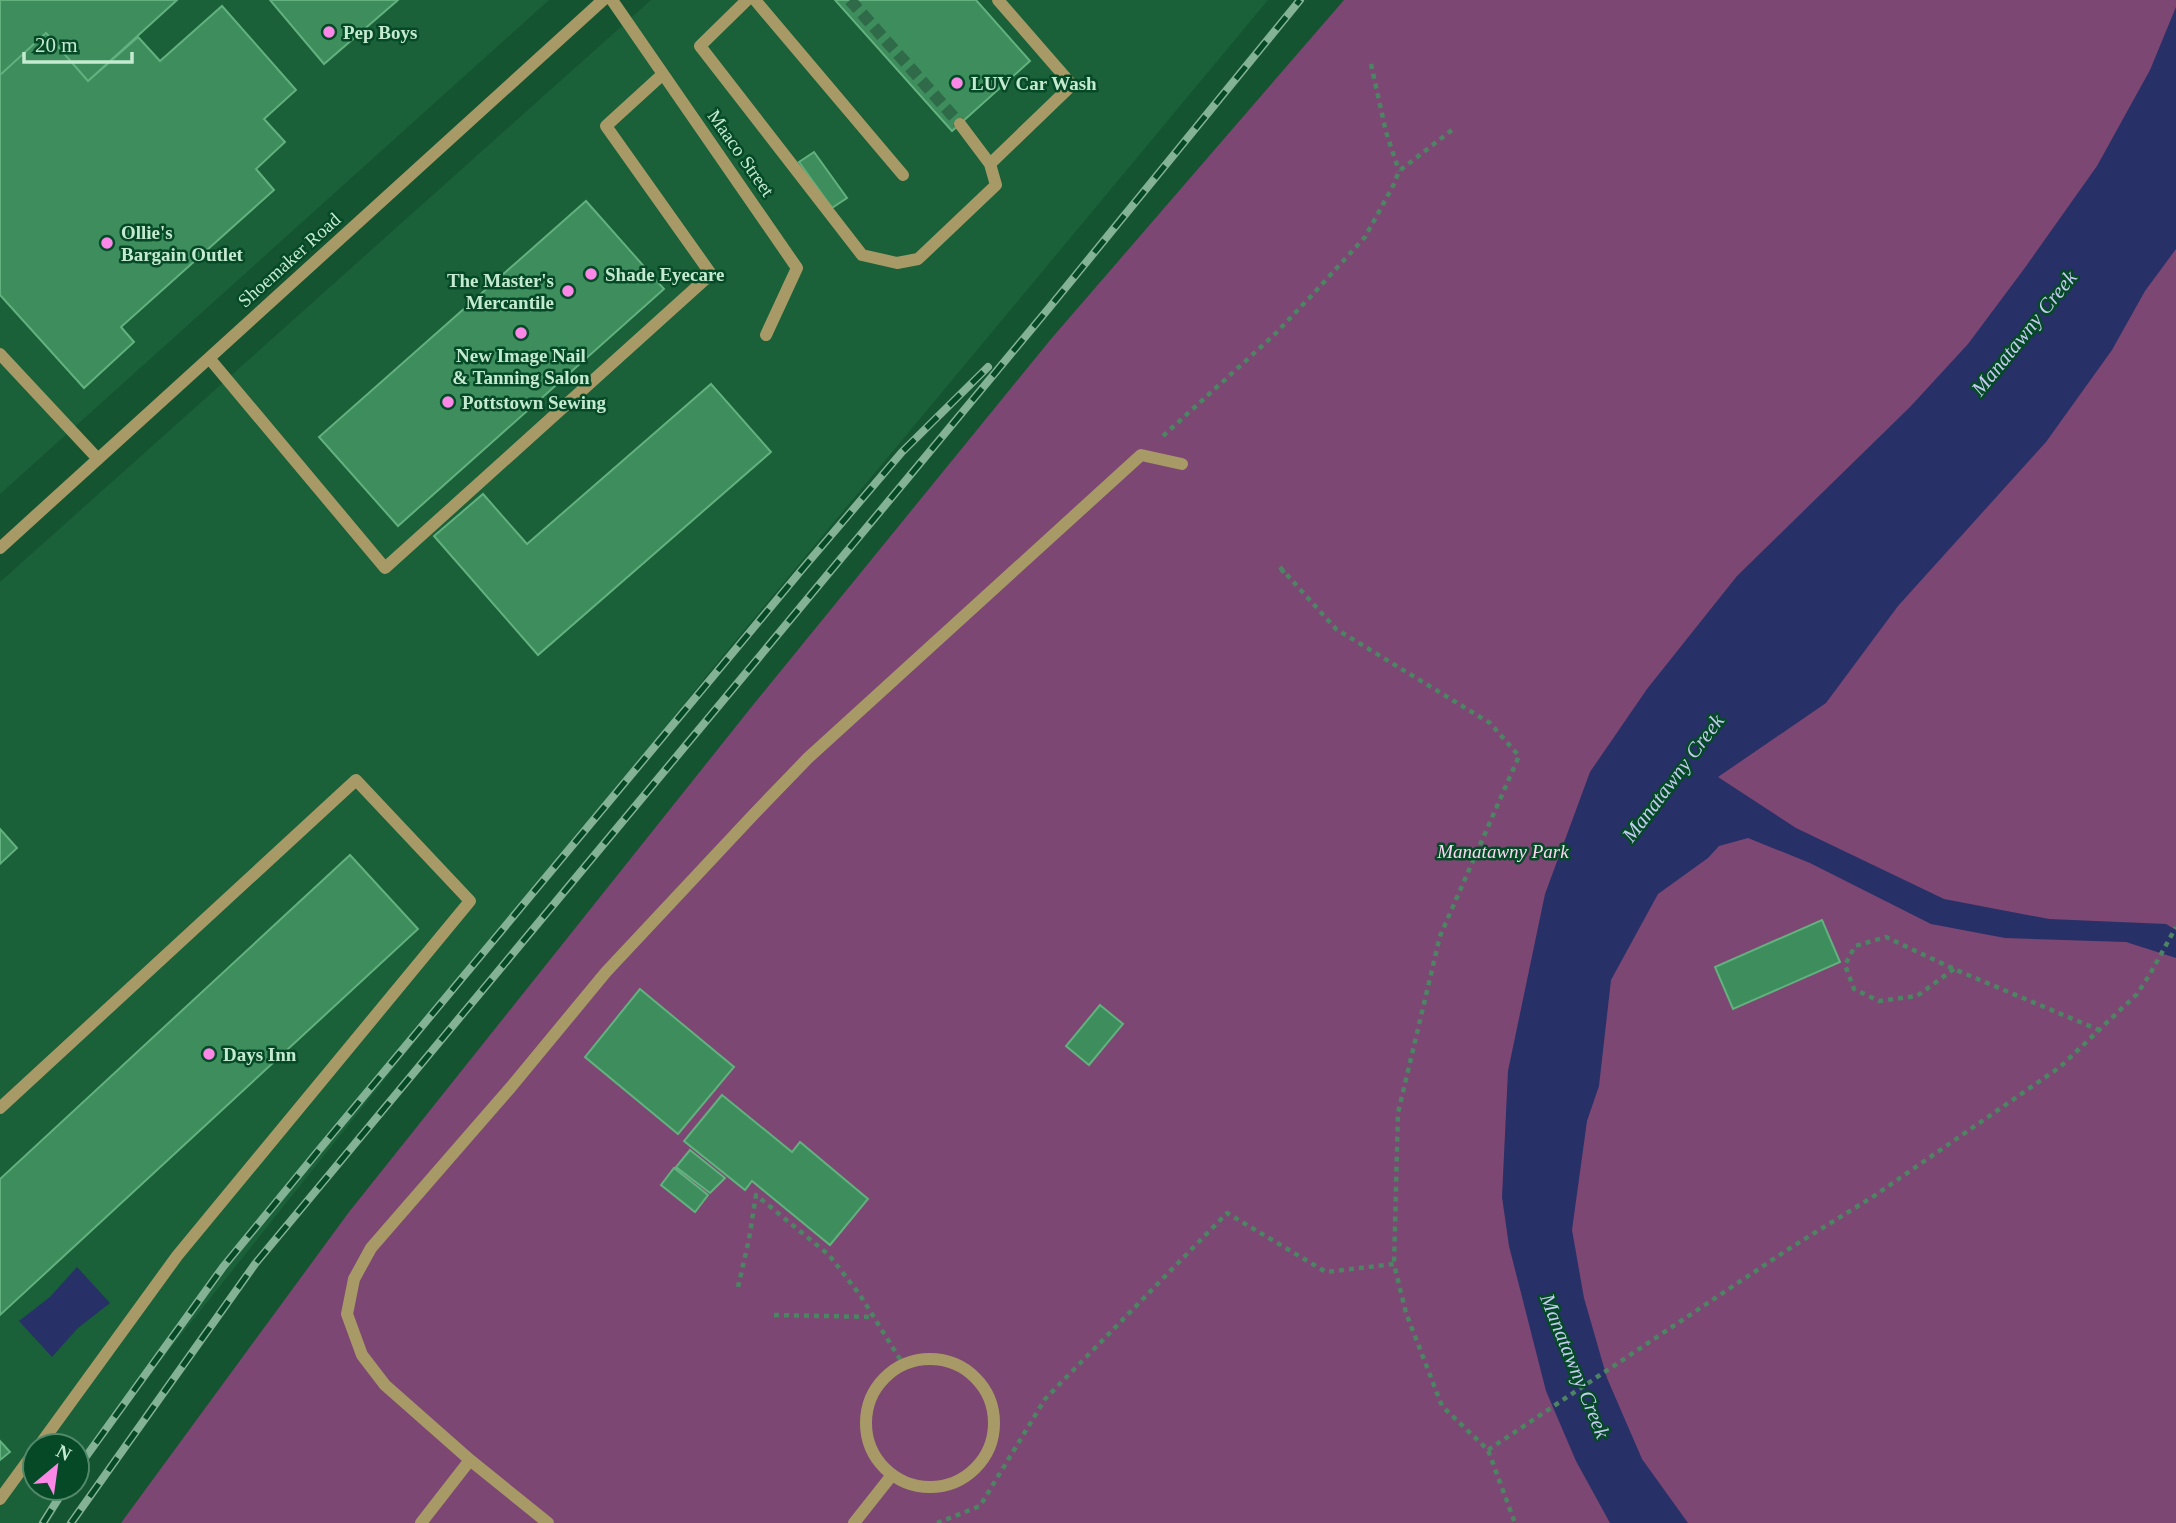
<svg xmlns="http://www.w3.org/2000/svg" width="2176" height="1523" viewBox="0 0 2176 1523" font-family="'Times New Roman',serif">
  <style>
    .built { fill: #1a6038 }
    .green { fill: #7c4772 }
    .water { fill: #283068 }
    .building { fill: #3e8d5d; stroke: #62b17e; stroke-width: 2 }
    .lines { fill: none; stroke-linecap: round; stroke-linejoin: round }
    .minor-tunnel { stroke: #2f6a49; stroke-width: 12; stroke-dasharray: 12 6; stroke-linecap: butt }
    .path { stroke: #4d8464; stroke-width: 4.5; stroke-dasharray: 5 5; stroke-linecap: butt }
    .minor { stroke: #a89a67; stroke-width: 12 }
    .rail-casing { stroke: #83b294; stroke-width: 8 }
    .rail { stroke: #054927; stroke-width: 5; stroke-dasharray: 16; stroke-linecap: butt }
    .poi-dot { fill: #fb87e6; stroke: #054927; stroke-width: 2.5 }
    .labels { text-anchor: middle; dominant-baseline: central; stroke-width: 5; stroke-linejoin: round; paint-order: stroke }
    .poi-label { font-size: 19px; font-weight: bold; fill: #c4eacf; stroke: #054927; text-anchor: start }
    .street-label { font-size: 19px; fill: #c4eacf; stroke: #054927 }
    .park-label { font-size: 19px; font-style: italic; fill: #fbd8f2; stroke: #054927 }
    .water-label { font-size: 21px; font-style: italic; fill: #c3ccf0; stroke: #054927 }
  </style>
  <rect width="100%" height="100%" fill="#155431"/>
  <!-- built -->
  <path class="built" d="M0,0H549L0,494Z
    M651,0H1268L716,664L98,1439L77,1475V1446H35V1488H70L49,1523H0V582Z"/>
  <!-- green -->
  <path class="green" d="M1344,0H2176V1523H121L349,1212L753,705L1051,339Z"/>
  <!-- water -->
  <path class="water" d="M2176,7V249L2145,291L2112,350L2046,442L1898,606L1826,703L1718,777L1796,828L1944,899L2049,919L2166,924L2176,930V958L2126,942L2005,938L1931,924L1810,863L1748,838L1719,846L1708,858L1658,894L1611,980L1599,1086L1587,1121L1572,1230L1584,1298L1607,1378L1642,1459L1688,1523H1610L1576,1461L1546,1391L1509,1246L1502,1197L1508,1071L1545,894L1590,772L1647,689L1737,576L1910,407L1968,344L2024,269L2097,166L2150,70Z
    M77,1267L110,1303L78,1328L52,1357L19,1321L50,1297Z"/>
  <!-- building -->
  <path class="building" d="M0,0H177L88,81L46,33L0,75Z
    M270,0H398L324,64Z
    M835,0H976L1030,61L952,131Z
    M222,6L296,90L264,119L285,142L256,169L274,190L121,327L134,342L84,388L0,295V75L46,33L88,81L138,37L160,61Z
    M814,152L847,198L832,208L799,162Z
    M586,201L664,289L398,526L319,437Z
    M711,384L771,452L538,655L434,536L483,494L527,544Z
    M0,829L17,848L0,864Z
    M350,855L418,929L0,1315V1179Z
    M1822,920L1840,962L1733,1009L1715,967Z
    M640,989L734,1067L678,1134L585,1057Z
    M1100,1005L1123,1024L1089,1065L1066,1046Z
    M722,1095L792,1152L800,1142L868,1199L830,1245L752,1181L745,1190L684,1141Z
    M690,1150L725,1178L710,1193L676,1167Z
    M674,1168L708,1195L695,1212L661,1185Z
    M0,1441L10,1452L0,1460Z"/>
  <g class="lines">
    <!-- minor-tunnel -->
    <path class="minor-tunnel" d="M850,0L960,124"/>
    <!-- path -->
    <path class="path" d="M1371,64L1386,132L1399,171
      M1163,436L1274,335L1313,294L1365,237L1393,186L1399,171L1452,130
      M1284,573L1279,566L1336,629L1490,723L1519,756L1440,936L1398,1113L1394,1264
      M1954,969L1917,996L1879,1001L1854,989L1845,965L1855,946L1886,937L1954,969L2099,1030
      M738,1287L749,1239L756,1195L829,1255L860,1295L903,1364
      M774,1315L874,1317
      M1488,1450L1787,1250L1874,1196L2060,1067L2137,994L2150,974L2176,927
      M937,1523L980,1506L1045,1399L1227,1213L1326,1272L1394,1264L1406,1313L1442,1406L1488,1450L1515,1523"/>
    <!-- minor -->
    <path class="minor" d="M612,0L797,268L766,335
      M747,0L700,46L862,255L897,263L918,259L996,185L990,164L960,124
      M755,0L903,175
      M990,164L1072,85L998,0
      M0,354L98,459
      M209,358L385,568L711,274L606,126L663,74
      M0,548L603,0
      M0,1108L356,780L470,901L177,1256L39,1446
      M866 1423a64 64 0 1 1 128 0a64 64 0 1 1-128 0Z
      M470,1460L548,1523
      M0,1499L35,1451
      M421,1523L470,1460L385,1385L362,1355L347,1314L354,1279L371,1248L511,1087L606,972L754,814L808,758L1141,455L1182,464
      M854,1523L892,1475"/>
    <defs>
      <path id="rail" d="M77,1469L223,1267L319,1150L804,567L902,452L988,367
        M43,1523L65,1488
        M71,1523L255,1264L1049,308L1300,0"/>
    </defs>
    <!-- rail casing -->
    <use href="#rail" class="rail-casing"/>
    <!-- rail -->
    <use href="#rail" class="rail"/>
  </g>
  <!-- markers -->
  <g class="poi-dot">
    <circle cx="329" cy="32" r="7"/>
    <circle cx="957" cy="83" r="7"/>
    <circle cx="107" cy="243" r="7"/>
    <circle cx="591" cy="274" r="7"/>
    <circle cx="568" cy="291" r="7"/>
    <circle cx="521" cy="333" r="7"/>
    <circle cx="448" cy="402" r="7"/>
    <circle cx="209" cy="1054" r="7"/>
  </g>
  <g class="labels">
    <!-- poi labels -->
    <g class="poi-label">
      <text x="343" y="32">Pep Boys</text>
      <text x="971" y="83">LUV Car Wash</text>
      <text x="121" y="232">Ollie's<tspan x="121" dy="22">Bargain Outlet</tspan></text>
      <text x="605" y="274">Shade Eyecare</text>
      <text x="554" y="280" text-anchor="end">The Master's<tspan x="554" dy="22">Mercantile</tspan></text>
      <text x="521" y="355" text-anchor="middle">New Image Nail<tspan x="521" dy="22">&amp; Tanning Salon</tspan></text>
      <text x="462" y="402">Pottstown Sewing</text>
      <text x="223" y="1054">Days Inn</text>
    </g>
    <!-- street labels -->
    <g class="street-label">
      <text transform="translate(741 153) rotate(55)">Maaco Street</text>
      <text transform="translate(289 260) rotate(-42)">Shoemaker Road</text>
    </g>
    <!-- park labels -->
    <g class="park-label">
      <text x="1503" y="851">Manatawny Park</text>
    </g>
    <!-- water labels -->
    <g class="water-label">
      <text transform="translate(2024 333) rotate(-51)">Manatawny Creek</text>
      <text transform="translate(1673 778) rotate(-53)">Manatawny Creek</text>
      <text transform="translate(1575 1366) rotate(68)">Manatawny Creek</text>
    </g>
  </g>
  <!-- north arrow -->
  <g transform="translate(56 1467) rotate(29)"><circle r="33" fill="#054927" stroke="#51896a" stroke-width="2"/>
  <path d="M0-5L12 26L0 18L-12 26Z" fill="#fb87e6"/>
  <text y="-10" font-size="19" font-weight="bold" text-anchor="middle" fill="#c4eacf">N</text>
  </g>
  <!-- scale -->
  <path d="M24 52v10h108v-10" fill="none" stroke="#c4eacf" stroke-width="3.5"/>
  <text x="35" y="52" font-size="21" fill="#c4eacf" stroke="#054927" stroke-width="5" paint-order="stroke">20 m</text>
</svg>
